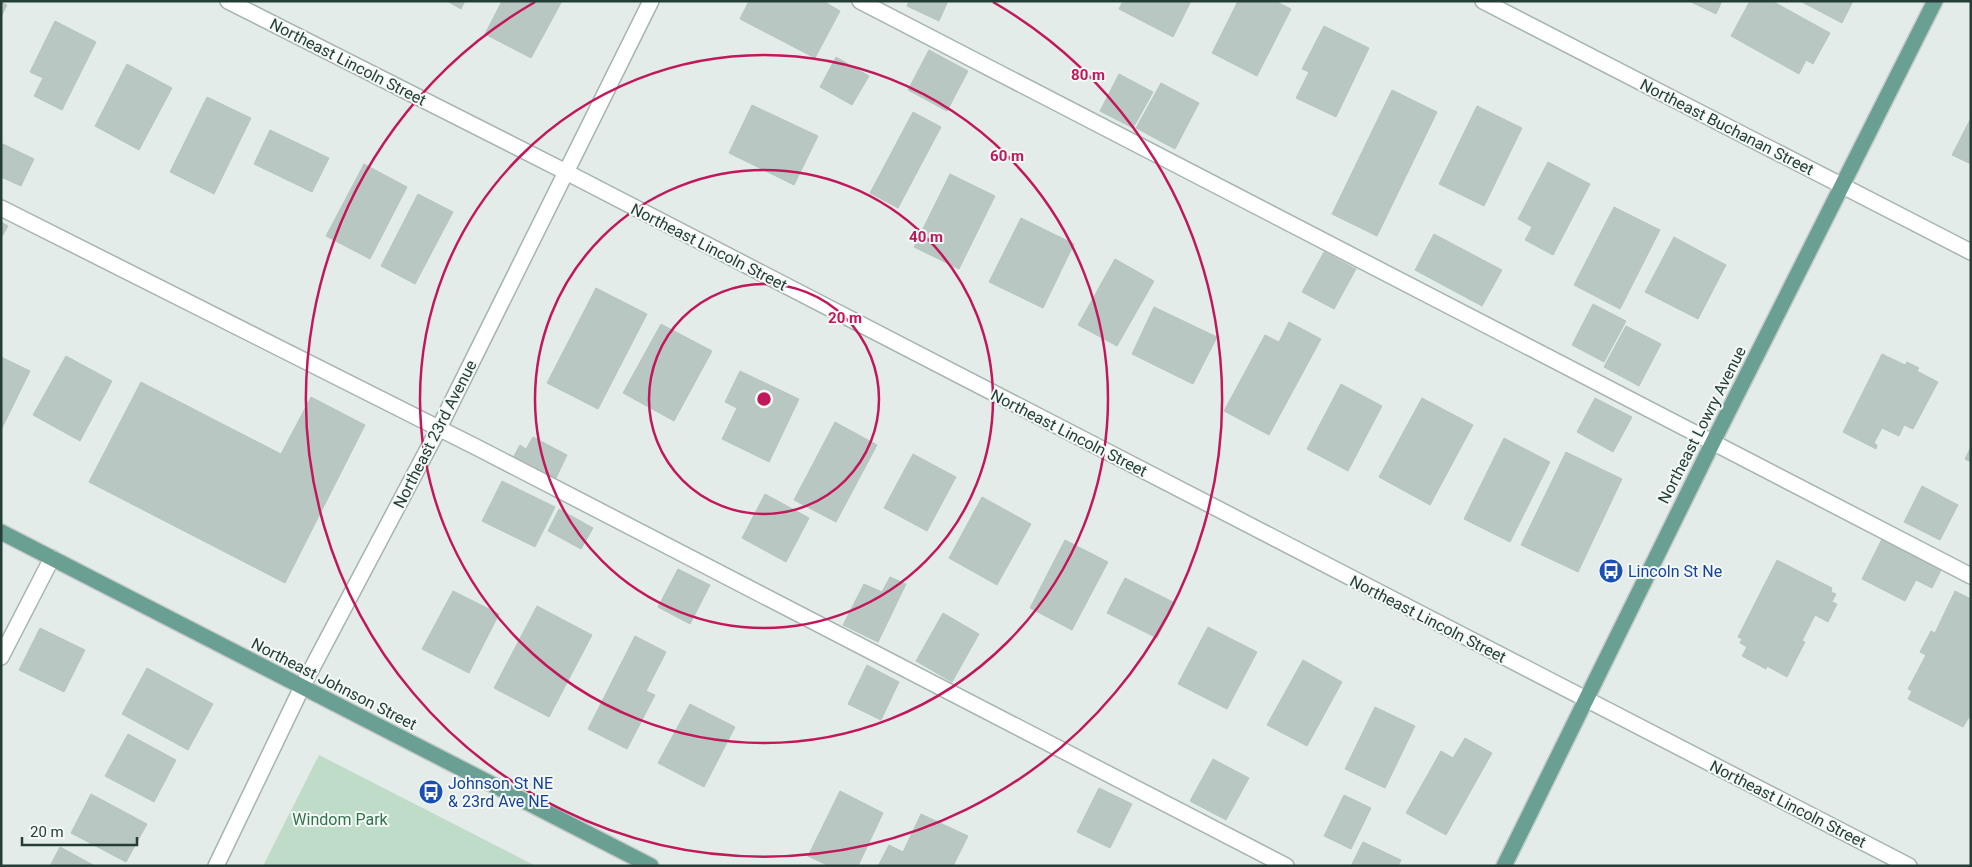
<svg xmlns="http://www.w3.org/2000/svg" width="1972" height="867" viewBox="0 0 1972 867" font-family="Roboto,sans-serif">
  <style>
    .green { fill: #bedcc7 }
    .building { fill: #b9c7c2; stroke: #b6c6c0 }
    .lines { fill: none; stroke-linecap: round; stroke-linejoin: round }
    .minor-casing { stroke: #a6b4b0; stroke-width: 18 }
    .major-casing { stroke: #c2c9c7; stroke-width: 18 }
    .minor { stroke: #fff; stroke-width: 15 }
    .major { stroke: #6a9f93; stroke-width: 15 }
    .ring { fill: none; stroke: #c2185b; stroke-width: 2.5 }
    .labels { text-anchor: middle; dominant-baseline: central; stroke-width: 4; stroke-linejoin: round; paint-order: stroke }
    .street-label { font-size: 16px; fill: #243d37; stroke: #f4f9f6 }
    .transit-label { font-size: 16px; fill: #164399; stroke: #f4f9f6; text-anchor: start }
    .park-label { font-size: 16px; fill: #30724b; stroke: #f4f9f6 }
    .centre { fill: #c2185b; stroke: #f4f9f6; stroke-width: 2.5 }
    .ring-label { font-size: 15px; text-anchor: middle; font-weight: bold; fill: #c2185b; stroke: #f4f9f6; stroke-width: 4; stroke-linejoin: round; paint-order: stroke }
  </style>
  <rect width="100%" height="100%" fill="#e3ece9"/>
  <!-- green -->
  <path class="green" d="M319,755L536,866H263Z"/>
  <!-- building -->
  <path class="building" d="M447,1H465L461,9Z
    M502,1H562L531,58L485,34Z
    M749,1H823L840,11L815,58L740,19Z
    M909,1H948L939,21L907,6Z
    M1123,1H1191L1173,37L1119,9Z
    M1238,1H1275L1291,9L1257,76L1212,53Z
    M1689,1H1722L1716,14Z
    M1750,1H1772L1830,33L1813,64L1806,60L1799,74L1731,36Z
    M1800,1H1853L1842,23Z
    M1,2L7,5L1,17Z
    M55,21L96,42L62,110L34,96L43,78L30,72Z
    M1324,26L1369,48L1336,117L1296,98L1309,72L1302,69Z
    M929,50L968,71L947,111L908,90Z
    M836,57L869,76L852,105L820,87Z
    M127,64L172,88L139,150L95,126Z
    M1119,74L1153,92L1133,128L1100,111Z
    M1161,83L1199,103L1175,149L1136,128Z
    M1392,90L1437,112L1377,236L1332,214Z
    M207,97L251,118L214,194L170,172Z
    M752,105L818,136L794,185L729,153Z
    M1477,106L1522,128L1484,206L1439,184Z
    M913,112L941,127L898,208L870,193Z
    M1971,118V164L1952,155Z
    M270,130L329,158L312,192L254,164Z
    M3,144L34,159L21,186L1,177V148Z
    M1548,162L1590,184L1553,255L1525,240L1532,227L1518,219Z
    M364,164L407,187L370,259L326,236Z
    M950,174L995,196L959,269L914,247Z
    M418,194L453,212L415,284L381,266Z
    M1614,207L1660,230L1620,309L1574,285Z
    M1021,218L1074,244L1043,308L989,282Z
    M1,222L8,226L1,238Z
    M1434,234L1502,270L1482,306L1415,270Z
    M1674,237L1726,265L1698,319L1645,292Z
    M1324,252L1356,269L1334,309L1302,292Z
    M1115,259L1154,281L1117,346L1078,325Z
    M596,288L647,314L598,409L547,383Z
    M1593,304L1626,321L1604,362L1572,345Z
    M1154,307L1217,337L1193,384L1132,354Z
    M1289,322L1321,339L1269,435L1224,411L1265,335L1279,342Z
    M661,324L712,351L674,421L623,393Z
    M1626,326L1661,344L1639,386L1604,367Z
    M1882,354L1905,365L1907,362L1919,368L1917,371L1938,382L1913,429L1904,425L1899,436L1882,428L1874,443L1877,445L1876,449L1843,432Z
    M66,356L112,381L80,441L33,415Z
    M1,357L30,371L2,428H1Z
    M740,371L799,399L769,462L722,439L737,408L725,402Z
    M141,382L281,454L311,397L365,425L285,583L89,482Z
    M1341,384L1382,406L1348,471L1307,449Z
    M1422,398L1473,425L1430,505L1379,477Z
    M1595,398L1632,417L1613,452L1577,432Z
    M835,422L877,445L836,522L794,500Z
    M533,437L567,455L556,478L514,456L520,445L526,449Z
    M1504,438L1550,462L1510,542L1464,519Z
    M1971,447V462L1965,459Z
    M1566,452L1622,479L1578,572L1521,545Z
    M913,454L956,477L927,531L884,508Z
    M502,481L555,507L535,547L482,521Z
    M1922,486L1958,505L1940,540L1904,522Z
    M765,494L809,518L786,562L742,538Z
    M982,497L1031,524L997,585L949,558Z
    M559,509L593,528L581,549L548,531Z
    M1882,539L1941,570L1932,588L1916,580L1905,601L1862,579Z
    M1065,540L1108,562L1072,630L1030,608Z
    M1777,560L1832,588L1831,592L1836,594L1832,602L1837,604L1828,622L1815,615L1802,641L1805,642L1787,677L1767,666L1766,669L1742,656L1747,647L1740,643L1742,639L1738,637Z
    M678,569L710,585L690,624L658,607Z
    M890,577L906,584L878,642L843,625L864,584L882,592Z
    M1125,578L1175,603L1157,638L1107,613Z
    M453,591L499,614L469,673L422,649Z
    M1955,591L1971,599V714L1963,727L1908,699L1912,691L1908,689L1926,655L1920,652L1931,631L1935,633Z
    M537,606L592,635L549,717L494,688Z
    M943,613L979,634L952,682L916,661Z
    M1208,627L1257,652L1227,709L1178,684Z
    M40,628L85,650L64,692L19,670Z
    M635,636L666,652L646,691L655,695L627,749L588,729Z
    M1303,660L1342,682L1307,746L1267,725Z
    M867,665L899,682L881,720L848,704Z
    M147,668L213,704L188,750L122,714Z
    M690,704L735,727L704,787L658,763Z
    M1375,707L1415,726L1385,788L1345,769Z
    M128,734L176,760L154,802L105,776Z
    M1465,738L1492,753L1446,835L1406,813L1441,751L1453,758Z
    M1213,759L1249,778L1226,820L1190,801Z
    M1099,788L1132,804L1110,848L1077,832Z
    M840,791L883,813L858,866H829L808,856Z
    M91,794L147,824L126,862L71,833Z
    M1344,795L1371,808L1351,849L1324,836Z
    M921,814L968,836L953,866H878L889,845L903,852Z
    M1363,842L1401,860L1398,866H1351Z
    M60,847L95,866H50Z"/>
  <g class="lines">
    <defs>
      <path id="minor" d="M228,1L566,172L1909,866
        M860,1L1971,576
        M1483,1L1971,252
        M1,208L480,449L1286,866
        M1,657L52,558
        M216,866L302,687L439,428L651,1"/>
      <path id="major" d="M1,532L651,866
        M1504,866L1713,442L1935,1"/>
    </defs>
    <!-- minor casing -->
    <use href="#minor" class="minor-casing"/>
    <!-- major casing -->
    <use href="#major" class="major-casing"/>
    <!-- minor -->
    <use href="#minor" class="minor"/>
    <!-- major -->
    <use href="#major" class="major"/>
  </g>
  <!-- distance rings -->
  <g class="ring">
    <circle cx="764" cy="399" r="115"/>
    <circle cx="764" cy="399" r="229"/>
    <circle cx="764" cy="399" r="344"/>
    <path d="M993 2A458 458 0 1 1 535 2"/>
  </g>
  <!-- icons -->
  <defs>
    <symbol id="bus-disc" viewBox="-11 -11 22 22"><circle r="9.5" fill="#1a4fb4" stroke="#f4f9f6"/><path d="M-5-6H5V4H4V6H2V4H-2V6H-4V4H-5ZM-3.5-4V0h7V-4ZM-3.5 1.2v1.5H-2V1.2ZM2 1.2v1.5H3.5V1.2Z" fill="#fff"/></symbol>
  </defs>
  <g fill-rule="evenodd">
    <use href="#bus-disc" x="1597" y="557" width="28" height="28"/>
    <use href="#bus-disc" x="417" y="778" width="28" height="28"/>
  </g>
  <g class="labels">
    <!-- street labels -->
    <g class="street-label">
      <text transform="translate(348 62) rotate(27)">Northeast Lincoln Street</text>
      <text transform="translate(1727 127) rotate(27)">Northeast Buchanan Street</text>
      <text transform="translate(709 247) rotate(27)">Northeast Lincoln Street</text>
      <text transform="translate(1702 425) rotate(-63)">Northeast Lowry Avenue</text>
      <text transform="translate(1069 433) rotate(27)">Northeast Lincoln Street</text>
      <text transform="translate(435 434) rotate(-63)">Northeast 23rd Avenue</text>
      <text transform="translate(1428 619) rotate(27)">Northeast Lincoln Street</text>
      <text transform="translate(334 684) rotate(27)">Northeast Johnson Street</text>
      <text transform="translate(1788 804) rotate(27)">Northeast Lincoln Street</text>
    </g>
    <!-- transit labels -->
    <g class="transit-label">
      <text x="1628" y="571">Lincoln St Ne</text>
      <text x="448" y="783">Johnson St NE<tspan x="448" dy="18">&amp; 23rd Ave NE</tspan></text>
    </g>
    <!-- park labels -->
    <g class="park-label">
      <text x="340" y="819">Windom Park</text>
    </g>
  </g>
  <circle cx="764" cy="399" r="8" class="centre"/>
  <g class="ring-label">
    <text x="1088" y="80">80 m</text>
    <text x="1007" y="161">60 m</text>
    <text x="926" y="242">40 m</text>
    <text x="845" y="323">20 m</text>
  </g>
  <!-- border -->
  <rect width="1972" height="867" fill="none" stroke="#243d37" stroke-width="5"/>
  <!-- scale -->
  <path d="M22 837v8h115v-8" fill="none" stroke="#243d37" stroke-width="2.5"/>
  <text x="30" y="837" font-size="15" fill="#243d37" stroke="#f4f9f6" stroke-width="4" paint-order="stroke">20 m</text>
</svg>
